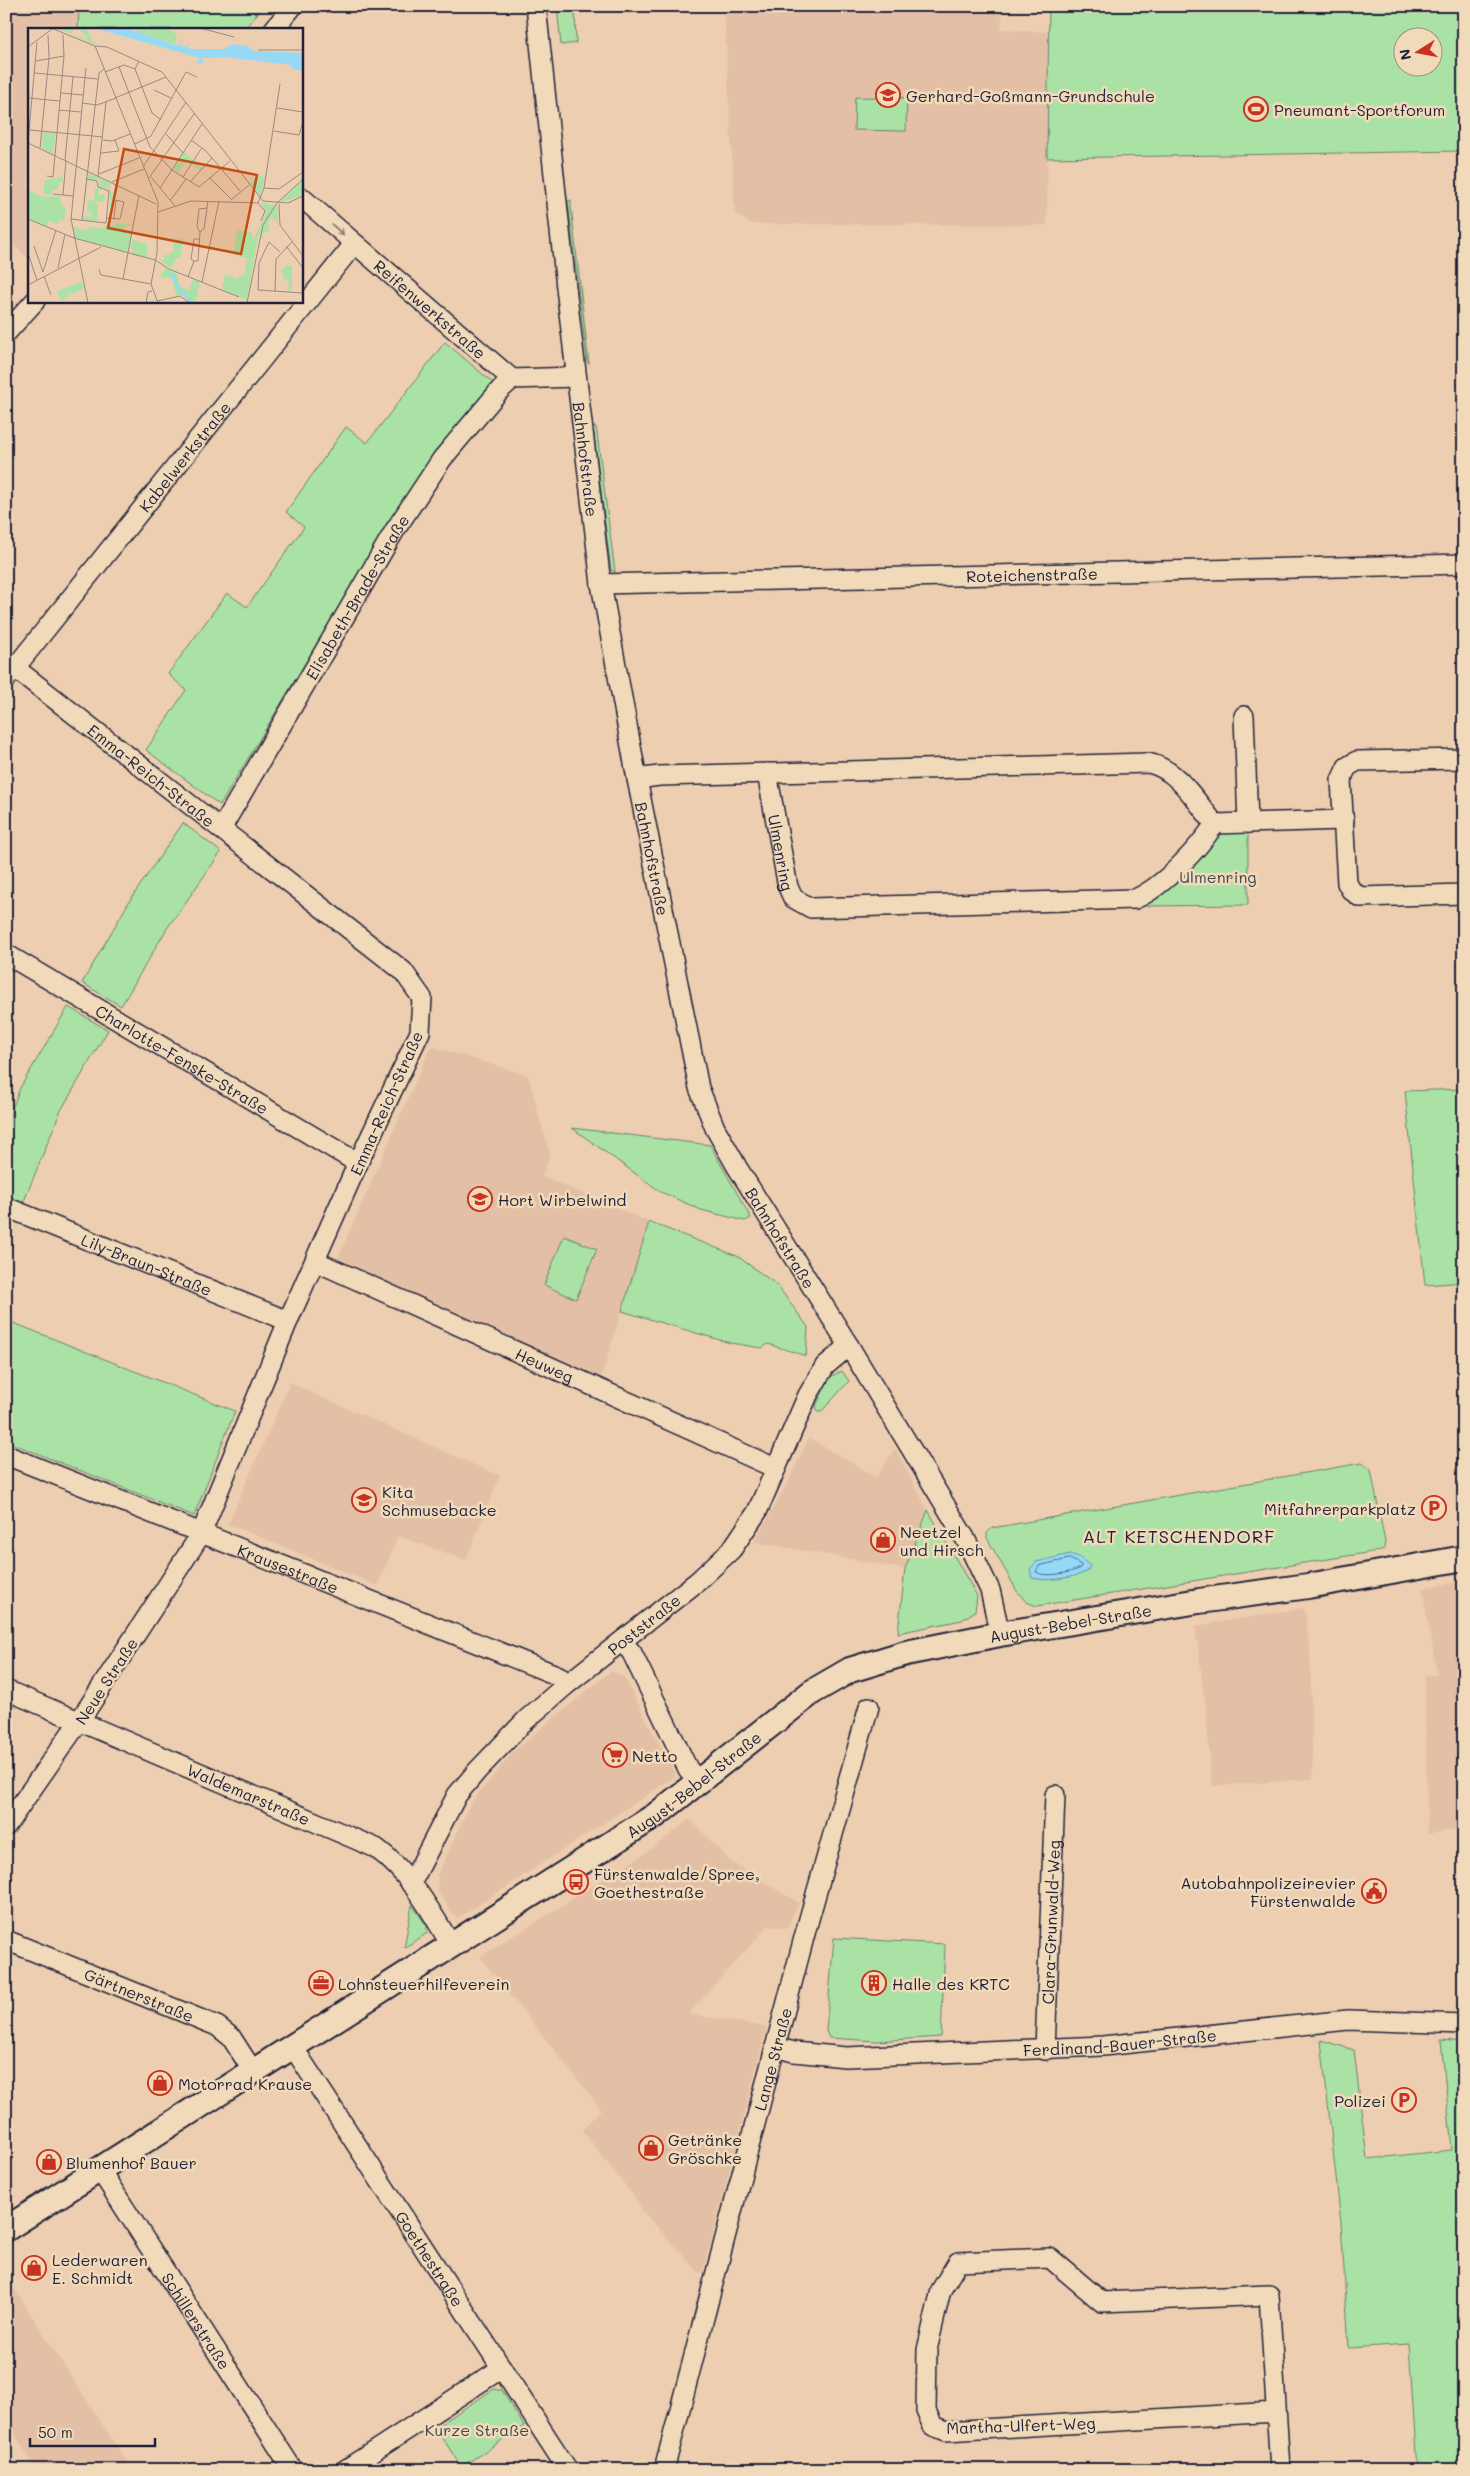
<svg xmlns="http://www.w3.org/2000/svg" width="1470" height="2476" viewBox="0 0 1470 2476" font-family="Mali,sans-serif">
  <style>
    .built { fill: #e3c0a5 }
    .green { fill: #aae2a6; stroke: #668270; fill-rule: evenodd }
    .water { fill: #95d9f7; stroke: #6790ac }
    .lines { fill: none; stroke-linecap: round; stroke-linejoin: round }
    .shore { stroke: #506b86; stroke-width: 1 }
    .minor-casing { stroke: #22223b; stroke-width: 22 }
    .major-casing { stroke: #22223b; stroke-width: 28 }
    .minor { stroke: #f1daba; stroke-width: 19 }
    .major { stroke: #f1daba; stroke-width: 24 }
    .oneway { stroke: #8a7e7a }
    .labels { text-anchor: middle; dominant-baseline: central; stroke-width: 5; stroke-linejoin: round; paint-order: stroke }
    .poi-label { font-size: 16px; fill: #22223b; stroke: #f1daba; text-anchor: start }
    .street-label { font-size: 16px; fill: #22223b; stroke: #f1daba }
    .park-label { font-size: 16px; fill: #3d4850; stroke: #f1daba }
    .neighbourhood-label { font-size: 18px; letter-spacing: 1px; fill: #22223b; stroke: #f1daba }
    .inset-river { fill: none; stroke: #95d9f7; stroke-width: 2.5 }
    .inset-road { fill: none; stroke: #9c8981; stroke-width: 1 }
    .view { fill: #c04e15; fill-opacity: 0.15; stroke: #c04e15; stroke-width: 2.5 }
    .inset-edge { fill: none; stroke: #22223b; stroke-width: 2.5 }
  </style>
  <rect width="100%" height="100%" fill="#edceb0"/>
  <filter id="ink" filterUnits="userSpaceOnUse"><feTurbulence type="fractalNoise" baseFrequency=".02" numOctaves="2"/><feDisplacementMap in="SourceGraphic" scale="10" xChannelSelector="R" yChannelSelector="G"/><feConvolveMatrix kernelMatrix="1 2 1 2 8 2 1 2 1" color-interpolation-filters="sRGB"/></filter>
  <g filter="url(#ink)">
    <!-- built -->
    <path class="built" d="M6,6H79L78,29H29V259L6,238Z
      M724,6H1003L1001,29L1048,32L1047,225L751,224L735,213Z
      M431,1046L528,1075L550,1155L542,1176L649,1222L601,1378L337,1260Z
      M290,1383L500,1476L466,1560L398,1536L378,1586L228,1524Z
      M809,1438L876,1477L895,1449L928,1510L905,1569L754,1542L786,1486Z
      M1464,1581V1828L1427,1834L1425,1676L1437,1674L1422,1588Z
      M1304,1608L1310,1648L1313,1779L1212,1786L1205,1701L1195,1626Z
      M611,1671L624,1677L676,1776L457,1919L438,1892L437,1876L470,1804L513,1752Z
      M690,1819L731,1862L799,1903L787,1928L768,1926L688,2014L767,2027L703,2272H698L641,2209L639,2203L582,2130L601,2109L480,1957L650,1850Z
      M6,2276L132,2470H37L6,2421Z"/>
    <!-- green -->
    <path class="green" d="M79,6H264L244,29H78Z
      M1049,6H1464V151L1047,158ZM1402,38H1432V68H1402Z
      M557,7L575,8L576,43L561,45Z
      M855,97L907,98L906,131L854,130Z
      M571,200V206L589,364L587,361L568,201Z
      M445,342L493,383L434,457L393,517L220,805L146,750L186,690L168,674L227,593L247,607L304,527L286,512L346,427L367,443Z
      M593,427H596L597,434L615,572L611,570Z
      M183,823L221,852L166,930L121,1006L82,983L130,900Z
      M1248,831V905L1143,906L1222,833Z
      M68,1007L108,1030L60,1112L24,1201L18,1205L6,1201V1125L20,1088Z
      M1464,1089V1282L1425,1285L1405,1091Z
      M572,1128L710,1145L751,1218L745,1221L701,1210L661,1192Z
      M649,1222L737,1256L777,1285L808,1327L806,1356L768,1344L762,1348L730,1343L622,1311Z
      M564,1236L597,1249L576,1299L544,1285Z
      M6,1320L235,1411L194,1516L6,1441Z
      M842,1371L849,1381L821,1412H818L816,1406L830,1377Z
      M1362,1463L1371,1470L1385,1542L1384,1549L1378,1551L1037,1606L1026,1602L1017,1591L987,1538V1533L992,1528Z
      M928,1510L977,1596L975,1611L962,1620L898,1633L905,1569Z
      M412,1905L427,1926V1933L404,1948Z
      M834,1938L945,1944L941,2037L876,2041L829,2038L826,2031Z
      M1321,2040L1354,2050L1367,2159L1452,2150L1441,2040L1464,2042V2470H1417L1409,2344L1349,2348L1341,2223Z
      M494,2389L502,2391L524,2426L461,2467L436,2427Z"/>
    <!-- water -->
    <path class="water" d="M1070,1554L1079,1557L1090,1566L1087,1572C1070,1578 1050,1582 1032,1578L1030,1569L1036,1562Z"/>
    <g class="lines">
      <!-- shore -->
      <path class="shore" d="M1070,1559L1081,1565V1568C1070,1573 1046,1578 1036,1572L1039,1566Z"/>
      <defs>
        <g id="minor">
          <path id="s1" d="M536,6L566,287L601,584L637,779L699,1088L715,1128L737,1167L849,1346L965,1538L990,1590L1000,1634"/>
          <path d="M274,29L293,6"/>
          <path id="s2" d="M301,197L512,379L576,377"/>
          <path d="M6,333L35,301"/>
          <path id="s3" d="M601,584L1464,564"/>
          <path id="s4" d="M6,661L403,971L422,998L420,1032L358,1163L288,1321L201,1534L80,1720L6,1826"/>
          <path id="s5" d="M6,679L354,244"/>
          <path d="M1244,716L1248,823"/>
          <path d="M1464,759L1357,761L1347,767L1341,780L1347,883L1351,890L1360,897L1464,894"/>
          <path id="s6" d="M767,773L788,887L793,898L811,908L1135,899C1163,887 1197,850 1215,824"/>
          <path d="M637,779L659,776L1148,763C1177,768 1197,803 1215,824"/>
          <path d="M1215,824L1344,820"/>
          <path id="s7" d="M221,829L395,530L442,459L499,391L512,379"/>
          <path id="s8" d="M6,954L358,1163"/>
          <path id="s9" d="M6,1207L288,1321"/>
          <path id="s10" d="M315,1261L775,1468"/>
          <path id="s11" d="M6,1455L559,1676L566,1685"/>
          <path d="M622,1641L632,1653L688,1769L699,1782"/>
          <path id="s12" d="M6,1690L376,1848C409,1872 432,1912 452,1947"/>
          <path id="s13" d="M411,1884L457,1795L477,1771L526,1720L566,1685L698,1581L732,1549L757,1512L808,1395L825,1366L849,1346"/>
          <path id="s14" d="M6,1940L217,2026L231,2037L254,2073"/>
          <path id="s15" d="M293,2047L568,2470"/>
          <path id="s16" d="M775,2047L794,2052L846,2057L1103,2046L1348,2020L1464,2024"/>
          <path id="s17" d="M1045,2050L1055,1795"/>
          <path id="s18" d="M100,2170L293,2470"/>
          <path d="M1276,2412L946,2431L933,2426L926,2411L927,2350L941,2290L958,2262L1050,2258L1102,2302L1269,2295L1280,2470"/>
          <path d="M345,2470L502,2368"/>
          <path id="s19" d="M664,2470L807,1926L869,1707"/>
        </g>
        <g id="major">
          <path id="s20" d="M6,2229L656,1815L812,1692L850,1670L906,1653L1000,1634L1199,1601L1308,1586L1464,1558"/>
        </g>
      </defs>
      <!-- minor casing -->
      <use href="#minor" class="minor-casing"/>
      <!-- major casing -->
      <use href="#major" class="major-casing"/>
      <!-- minor -->
      <use href="#minor" class="minor"/>
      <!-- major -->
      <use href="#major" class="major"/>
    </g>
    <!-- one-way arrows -->
    <defs><path id="oneway-shaft" d="M-6 0H5M1.5-3L5.5 0L1.5 3" fill="none" stroke-width="1.6" stroke-linecap="round" stroke-linejoin="round" transform="scale(1.25)"/></defs>
    <use class="oneway" href="#oneway-shaft" transform="translate(338 230) rotate(42)"/>
  </g>
  <!-- icons -->
  <defs>
    <symbol id="school-ring" viewBox="-11 -11 22 22"><circle r="9.5" fill="#f1daba" stroke="#c8321e" stroke-width="1.5"/><path d="M0-5L7-2L0 1L-7-2ZM-4 1L0 2.5L4 1V4Q0 6-4 4Z" fill="#c8321e"/></symbol>
    <symbol id="stadium-ring" viewBox="-11 -11 22 22"><circle r="9.5" fill="#f1daba" stroke="#c8321e" stroke-width="1.5"/><path d="M0-5a6.5 5 0 1 0 0 10a6.5 5 0 1 0 0-10ZM-3.5-1.8h7v3.6h-7Z" fill="#c8321e"/></symbol>
    <symbol id="parking-ring" viewBox="-11 -11 22 22"><circle r="9.5" fill="#f1daba" stroke="#c8321e" stroke-width="1.5"/><path d="M-3.5-5.5H1a3.5 3.5 0 0 1 0 7H-1V5.5H-3.5ZM-1-3.4V-.6H.8a1.4 1.4 0 0 0 0-2.8Z" fill="#c8321e"/></symbol>
    <symbol id="shop-ring" viewBox="-11 -11 22 22"><circle r="9.5" fill="#f1daba" stroke="#c8321e" stroke-width="1.5"/><path d="M-5-2.5h2.3a2.7 3.5 0 0 1 5.4 0H5L5.5 6h-11ZM-1.5-2.5h3a1.5 2.3 0 0 0-3 0Z" fill="#c8321e"/></symbol>
    <symbol id="supermarket-ring" viewBox="-11 -11 22 22"><circle r="9.5" fill="#f1daba" stroke="#c8321e" stroke-width="1.5"/><path d="M-6-5.5h2.5l.6 2H6L4.5 2H-2.5L-4.4-4H-6ZM-1.5 3.2a1.3 1.3 0 1 0 .1 0ZM3 3.2a1.3 1.3 0 1 0 .1 0Z" fill="#c8321e"/></symbol>
    <symbol id="bus-ring" viewBox="-11 -11 22 22"><circle r="9.5" fill="#f1daba" stroke="#c8321e" stroke-width="1.5"/><path d="M-5-6H5V4H4V6H2V4H-2V6H-4V4H-5ZM-3.5-4V0h7V-4ZM-3.5 1.2v1.5H-2V1.2ZM2 1.2v1.5H3.5V1.2Z" fill="#c8321e"/></symbol>
    <symbol id="civic-ring" viewBox="-11 -11 22 22"><circle r="9.5" fill="#f1daba" stroke="#c8321e" stroke-width="1.5"/><path d="M-.6-6.5H3V-4.5H.6V-3L4-1V1h2V6H-6V1h2V-1L-.6-3ZM-1.2 2.5V6h2.4V2.5Z" fill="#c8321e"/></symbol>
    <symbol id="office-ring" viewBox="-11 -11 22 22"><circle r="9.5" fill="#f1daba" stroke="#c8321e" stroke-width="1.5"/><path d="M-6-3h4V-5.5h4V-3h4V5H-6ZM-1-4.5V-3h2v-1.5ZM-6 0V1H6V0Z" fill="#c8321e"/></symbol>
    <symbol id="building-ring" viewBox="-11 -11 22 22"><circle r="9.5" fill="#f1daba" stroke="#c8321e" stroke-width="1.5"/><path d="M-4-6H4V6H1V3H-1V6H-4ZM-2.5-4.3h1.7v1.8h-1.7ZM.8-4.3h1.7v1.8H.8ZM-2.5-1h1.7V.8h-1.7ZM.8-1h1.7V.8H.8Z" fill="#c8321e"/></symbol>
  </defs>
  <g fill-rule="evenodd">
    <use href="#school-ring" x="874" y="81" width="28" height="28"/>
    <use href="#stadium-ring" x="1242" y="95" width="28" height="28"/>
    <use href="#school-ring" x="466" y="1185" width="28" height="28"/>
    <use href="#school-ring" x="350" y="1486" width="28" height="28"/>
    <use href="#parking-ring" x="1420" y="1494" width="28" height="28"/>
    <use href="#shop-ring" x="869" y="1526" width="28" height="28"/>
    <use href="#supermarket-ring" x="601" y="1741" width="28" height="28"/>
    <use href="#bus-ring" x="562" y="1868" width="28" height="28"/>
    <use href="#civic-ring" x="1360" y="1877" width="28" height="28"/>
    <use href="#office-ring" x="307" y="1969" width="28" height="28"/>
    <use href="#building-ring" x="860" y="1969" width="28" height="28"/>
    <use href="#shop-ring" x="146" y="2069" width="28" height="28"/>
    <use href="#parking-ring" x="1390" y="2086" width="28" height="28"/>
    <use href="#shop-ring" x="637" y="2134" width="28" height="28"/>
    <use href="#shop-ring" x="35" y="2148" width="28" height="28"/>
    <use href="#shop-ring" x="20" y="2254" width="28" height="28"/>
  </g>
  <g class="labels">
    <!-- poi labels -->
    <g class="poi-label">
      <text x="906" y="95">Gerhard-Goßmann-Grundschule</text>
      <text x="1274" y="109">Pneumant-Sportforum</text>
      <text x="498" y="1199">Hort Wirbelwind</text>
      <text x="382" y="1491">Kita<tspan x="382" dy="18">Schmusebacke</tspan></text>
      <text x="1416" y="1508" text-anchor="end">Mitfahrerparkplatz</text>
      <text x="900" y="1531">Neetzel<tspan x="900" dy="18">und Hirsch</tspan></text>
      <text x="632" y="1755">Netto</text>
      <text x="594" y="1873">Fürstenwalde/Spree,<tspan x="594" dy="18">Goethestraße</tspan></text>
      <text x="1356" y="1882" text-anchor="end">Autobahnpolizeirevier<tspan x="1356" dy="18">Fürstenwalde</tspan></text>
      <text x="338" y="1983">Lohnsteuerhilfeverein</text>
      <text x="892" y="1983">Halle des KRTC</text>
      <text x="178" y="2083">Motorrad Krause</text>
      <text x="1386" y="2100" text-anchor="end">Polizei</text>
      <text x="668" y="2139">Getränke<tspan x="668" dy="18">Gröschke</tspan></text>
      <text x="66" y="2162">Blumenhof Bauer</text>
      <text x="52" y="2259">Lederwaren<tspan x="52" dy="18">E. Schmidt</tspan></text>
    </g>
    <!-- street labels -->
    <g class="street-label">
      <text stroke="none"><textPath href="#s2" startOffset="171">Reifenwerkstraße</textPath></text>
      <text stroke="none"><textPath href="#s5" startOffset="285">Kabelwerkstraße</textPath></text>
      <text stroke="none"><textPath href="#s1" startOffset="456">Bahnhofstraße</textPath></text>
      <text stroke="none"><textPath href="#s3" startOffset="431">Roteichenstraße</textPath></text>
      <text stroke="none"><textPath href="#s7" startOffset="269">Elisabeth-Brade-Straße</textPath></text>
      <text stroke="none"><textPath href="#s4" startOffset="185">Emma-Reich-Straße</textPath></text>
      <text stroke="none"><textPath href="#s6" startOffset="81">Ulmenring</textPath></text>
      <text stroke="none"><textPath href="#s1" startOffset="861">Bahnhofstraße</textPath></text>
      <text stroke="none"><textPath href="#s8" startOffset="205">Charlotte-Fenske-Straße</textPath></text>
      <text transform="translate(386 1103) rotate(-66)">Emma-Reich-Straße</text>
      <text stroke="none"><textPath href="#s1" startOffset="1266">Bahnhofstraße</textPath></text>
      <text stroke="none"><textPath href="#s9" startOffset="152">Lily-Braun-Straße</textPath></text>
      <text stroke="none"><textPath href="#s10" startOffset="252">Heuweg</textPath></text>
      <text stroke="none"><textPath href="#s11" startOffset="304">Krausestraße</textPath></text>
      <text stroke="none"><textPath href="#s20" startOffset="1239">August-Bebel-Straße</textPath></text>
      <text stroke="none"><textPath href="#s13" startOffset="354">Poststraße</textPath></text>
      <text transform="translate(106 1681) rotate(-57)">Neue Straße</text>
      <text stroke="none"><textPath href="#s20" startOffset="819">August-Bebel-Straße</textPath></text>
      <text stroke="none"><textPath href="#s12" startOffset="264">Waldemarstraße</textPath></text>
      <text stroke="none"><textPath href="#s17" startOffset="128">Clara-Grunwald-Weg</textPath></text>
      <text stroke="none"><textPath href="#s14" startOffset="144">Gärtnerstraße</textPath></text>
      <text stroke="none"><textPath href="#s16" startOffset="346">Ferdinand-Bauer-Straße</textPath></text>
      <text stroke="none"><textPath href="#s19" startOffset="425">Lange Straße</textPath></text>
      <text stroke="none"><textPath href="#s15" startOffset="252">Goethestraße</textPath></text>
      <text stroke="none"><textPath href="#s18" startOffset="179">Schillerstraße</textPath></text>
      <text transform="translate(1021 2425) rotate(-2)">Martha-Ulfert-Weg</text>
    </g>
    <!-- park labels -->
    <g class="park-label">
      <text x="1218" y="876">Ulmenring</text>
      <text x="477" y="2429">Kurze Straße</text>
    </g>
    <!-- neighbourhood labels -->
    <g class="neighbourhood-label">
      <text x="1179" y="1536">ALT KETSCHENDORF</text>
    </g>
  </g>
  <!-- overview -->
  <g transform="translate(28 28)">
    <rect width="275" height="275" fill="#edceb0"/>
    <path d="M26,0H58L65,14L70,15L66,16L45,7L61,11L52,2H45L44,6ZM98,0L109,3L110,0H140L149,7L147,16ZM15,104L28,105L25,126L14,120ZM157,124L174,140L172,142L159,132L150,145L145,142ZM34,145L35,154L30,155V162H24L23,167L15,166L17,152L33,149ZM61,145L82,155L81,162L85,165L82,189V165L79,160L71,159V152L59,151ZM230,148L237,149L232,168L221,156ZM275,152V167L251,175L266,160ZM67,160H71V168L77,165L76,174H66L70,176L69,193L55,192L56,188L64,189V185L56,183H59L60,172L66,173ZM0,162L16,169L32,168L34,178L38,179L36,193L31,192L29,196L21,193L19,198L0,191ZM233,174L250,178V196L241,184H240L241,185L251,199L244,190L239,194L242,203L234,205L236,211L231,208L237,193L234,198L230,208L219,272L194,261L197,246L209,251L217,245L219,230L205,227L209,202L224,205L225,212L238,186ZM88,195L105,197L98,198V203H104L99,225L47,210L46,199L59,203L60,199L76,200L77,197L88,198ZM145,210L155,211L152,231L148,230L143,241L130,231L136,233V228L145,224ZM105,212L119,216V230L104,227L105,221L102,220ZM259,237L264,238V263L260,262L261,254L255,250L254,242ZM138,240L149,246L151,257L155,260L161,262L165,251L172,254L167,275H162L155,267L148,268L144,250L131,249ZM54,254L56,260L43,267L39,261L41,268L33,273L29,263Z" fill="#aae2a6"/>
    <path d="M66,0H98L150,18L154,10L152,18L158,19L162,15L160,20L164,21H197L204,16L219,18L226,23L275,25V43L265,41L263,37L197,29L174,30L175,35L168,36L172,30Z" fill="#95d9f7"/>
    <path class="inset-river" d="M142,243L151,262L165,275"/>
    <path class="inset-road" d="M23,0L67,18L130,174L129,225L123,256L130,275M172,0L206,9M67,18L79,19L134,44L235,173L260,175L275,168M0,19L24,1M230,22H275M8,33L36,28M111,33L107,41L114,59L124,85L133,92M91,39L122,119L144,142L171,159L202,133M58,40L43,191L60,275M77,44L96,37L107,41M7,45L70,51M126,62L143,70M33,65L55,67M0,70L32,73M87,70L138,49M54,75L69,77L88,70M249,80L275,84M31,82L53,84M2,102L75,109M246,103L271,107L275,94M138,106L155,125M75,112L84,113L102,106M163,112L178,123L212,163M0,114L9,14M0,115L128,176M107,116L123,108L158,44L169,49M12,120L21,30L20,7M73,125L91,123L87,112M27,127L36,28L35,7M37,132L45,49M115,139L158,74M71,146L111,130M19,148L25,149L27,127M70,148L78,74M123,149L147,178M155,149L173,121M121,150L166,86M182,150L203,171M84,154L116,141M162,154L184,130M132,160L174,96M236,160L251,161L275,144M25,166L45,168M35,167L38,132M203,172L221,157M142,173L158,151M230,175L236,160L252,56M230,175L237,183L233,193M251,176L252,197L275,228M130,184L163,173L230,175M79,190L92,191L96,174L88,172L86,190M0,191L46,210L127,232L141,241L211,269M43,191L78,195L81,163L70,159L69,153L58,151M54,192L71,45L76,41M172,204L169,199L171,181L179,180M6,218L15,244M258,218L275,240M252,224L241,214L231,235L230,262L275,265M0,225L9,252M166,233L163,231L166,211H171M30,240L37,206M71,241L73,247L123,256M15,244L28,202M16,248L23,267M160,249L166,233H170L172,204L176,201L180,173M95,251L111,167M174,254L191,173M0,257L73,219M247,264L248,231L264,214M129,273L152,268L162,275M118,275L120,264L124,263M219,275L235,197L249,175L275,151"/>
    <path class="view" d="M96,121L229,147L213,226L80,200Z"/>
    <rect width="275" height="275" class="inset-edge"/>
  </g>
  <!-- margin -->
  <rect width="1470" height="2476" fill="none" stroke="#f1daba" stroke-width="25"/>
  <rect x="12" y="12" width="1445" height="2451" fill="none" stroke="#22223b" stroke-width="2" filter="url(#ink)"/>
  <!-- north arrow -->
  <g transform="translate(1418 52) rotate(259)"><circle r="24" fill="#f1daba" stroke="#9e9087"/>
  <path d="M0-4L9 19L0 12L-9 19Z" fill="#c8321e"/>
  <text y="-8" font-size="14" font-weight="bold" text-anchor="middle" fill="#22223b">N</text>
  </g>
  <!-- scale -->
  <path d="M30 2438v8h125v-8" fill="none" stroke="#22223b" stroke-width="2.5"/>
  <text x="38" y="2438" font-size="15" fill="#22223b" stroke="#f1daba" stroke-width="4" paint-order="stroke">50 m</text>
</svg>
